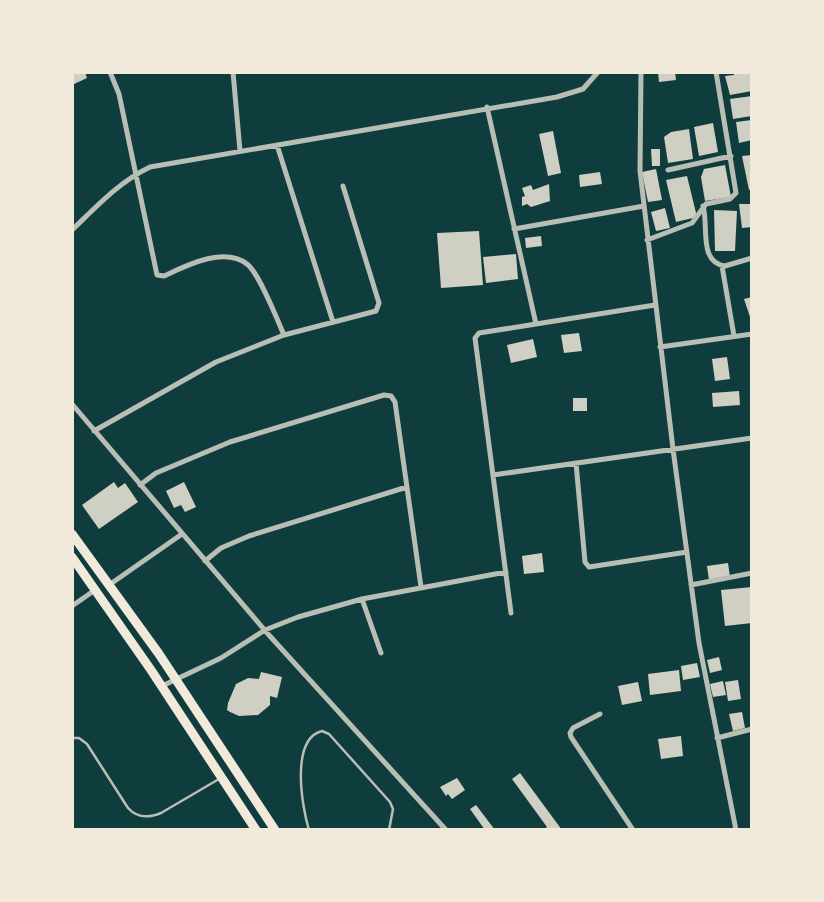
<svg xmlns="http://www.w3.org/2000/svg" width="824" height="902" viewBox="0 0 824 902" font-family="'DM Sans',sans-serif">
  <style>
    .building { fill: #cfcfc3 }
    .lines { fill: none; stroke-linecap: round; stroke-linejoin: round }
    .service { stroke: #b8beb3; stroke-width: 2.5 }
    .minor { stroke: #b8beb3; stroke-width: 5 }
    .trunk { stroke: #f1e9da; stroke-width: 9 }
  </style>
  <rect width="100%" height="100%" fill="#0f3d3e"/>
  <!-- building -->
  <path class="building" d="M72,72H85L87,78L72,85Z
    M658,72H675L676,80L659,82Z
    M733,72H750L752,91L730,95L725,76L734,75Z
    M752,96V116L733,119L730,99Z
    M752,120V140L739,143L736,122Z
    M713,123L718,152L699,156L694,127Z
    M689,129L693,159L668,163L664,137L671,132Z
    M553,131L561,173L548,176L539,134Z
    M651,149H660V166H652Z
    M752,155V189L749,190L742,156Z
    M725,165L731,197L705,201L701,177L704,169Z
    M656,169L662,200L648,202L642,172Z
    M600,172L602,184L580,187L579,175Z
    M687,176L697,217L676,222L666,180Z
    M549,184L550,201L531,207L527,204L522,206V197L525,196L522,188L531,185L533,190Z
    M739,204H752V227L742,228Z
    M665,208L670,228L656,231L651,212Z
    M714,210L737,211L735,251H715Z
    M479,231L483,285L441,288L437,233Z
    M541,236L542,246L526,248L525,238Z
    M516,254L518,279L486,283L483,257Z
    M752,297V320H751L744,299Z
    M579,333L582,351L564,353L561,335Z
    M533,339L537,357L511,363L507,345Z
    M727,357L730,379L715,381L712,359Z
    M739,391L740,405L713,407L712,393Z
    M573,398H587V411H573Z
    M114,482L118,488L125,483L138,502L99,529L82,505Z
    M184,482L196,507L185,512L181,505L174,508L166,491Z
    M542,553L544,572L524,574L522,556Z
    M728,563L730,577L709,580L707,566Z
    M752,587V623L725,626L721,590Z
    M719,657L722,670L710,673L707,660Z
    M697,663L700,677L683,680L681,666Z
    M679,670L681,691L650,695L648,674Z
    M261,672L282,677L277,698L270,696V705L258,715L239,716L230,712L227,710L228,703L236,684L248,678L259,679Z
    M738,680L741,699L728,701L725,682Z
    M723,681L726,695L713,697L710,684Z
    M638,682L642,701L622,705L618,686Z
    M742,712L745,728L733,731L729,714Z
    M681,736L683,756L661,759L658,739Z
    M520,773L562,830H543L547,827L512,779Z
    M457,778L465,790L452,799L448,794L446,796L440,787Z
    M476,805L495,830H485L470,809Z"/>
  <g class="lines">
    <!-- service -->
    <path class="service" d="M72,738H79L87,744L128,808C137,818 149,818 161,813L219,779
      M309,830C302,807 290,739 322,731L329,734L390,802L393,809L389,830"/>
    <!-- minor -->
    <path class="minor" d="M110,72L119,94L157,275L164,276C185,266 224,246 247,264C259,273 277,319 284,335
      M233,72L240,151
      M641,72L640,171L673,449L699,643L736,830
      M487,107L536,324L655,305
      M277,145L333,322
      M668,170L731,156
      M703,206C709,226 698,262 725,266L752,258
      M514,229L644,206
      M72,230C97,206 119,182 150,167L557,97L583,89L598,72
      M647,240L692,223L706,204L730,199L736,193L716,72
      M722,266L734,336
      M660,347L752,334
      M72,404L268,634L446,830
      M94,431L216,362L284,335L376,311L379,303L343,186
      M576,463L585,562L589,567L687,552
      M493,475L752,438
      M140,485L156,473L230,442L384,395L391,396L395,402L421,587
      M205,561L221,548L249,536L407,487
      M109,585L182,534
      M691,585L752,573
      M362,599L381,653
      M72,606L95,590
      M511,613L475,338L479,333L536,324
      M162,686L221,658L265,630L298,617L362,599L506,572
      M600,714L573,728L570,733L571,737L633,830
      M717,738L752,729"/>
    <!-- trunk -->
    <path class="trunk" d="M72,534L159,654L275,830
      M72,557L151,670L256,830"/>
  </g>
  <!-- border -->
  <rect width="824" height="902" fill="none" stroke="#f1e9da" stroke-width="148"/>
</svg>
